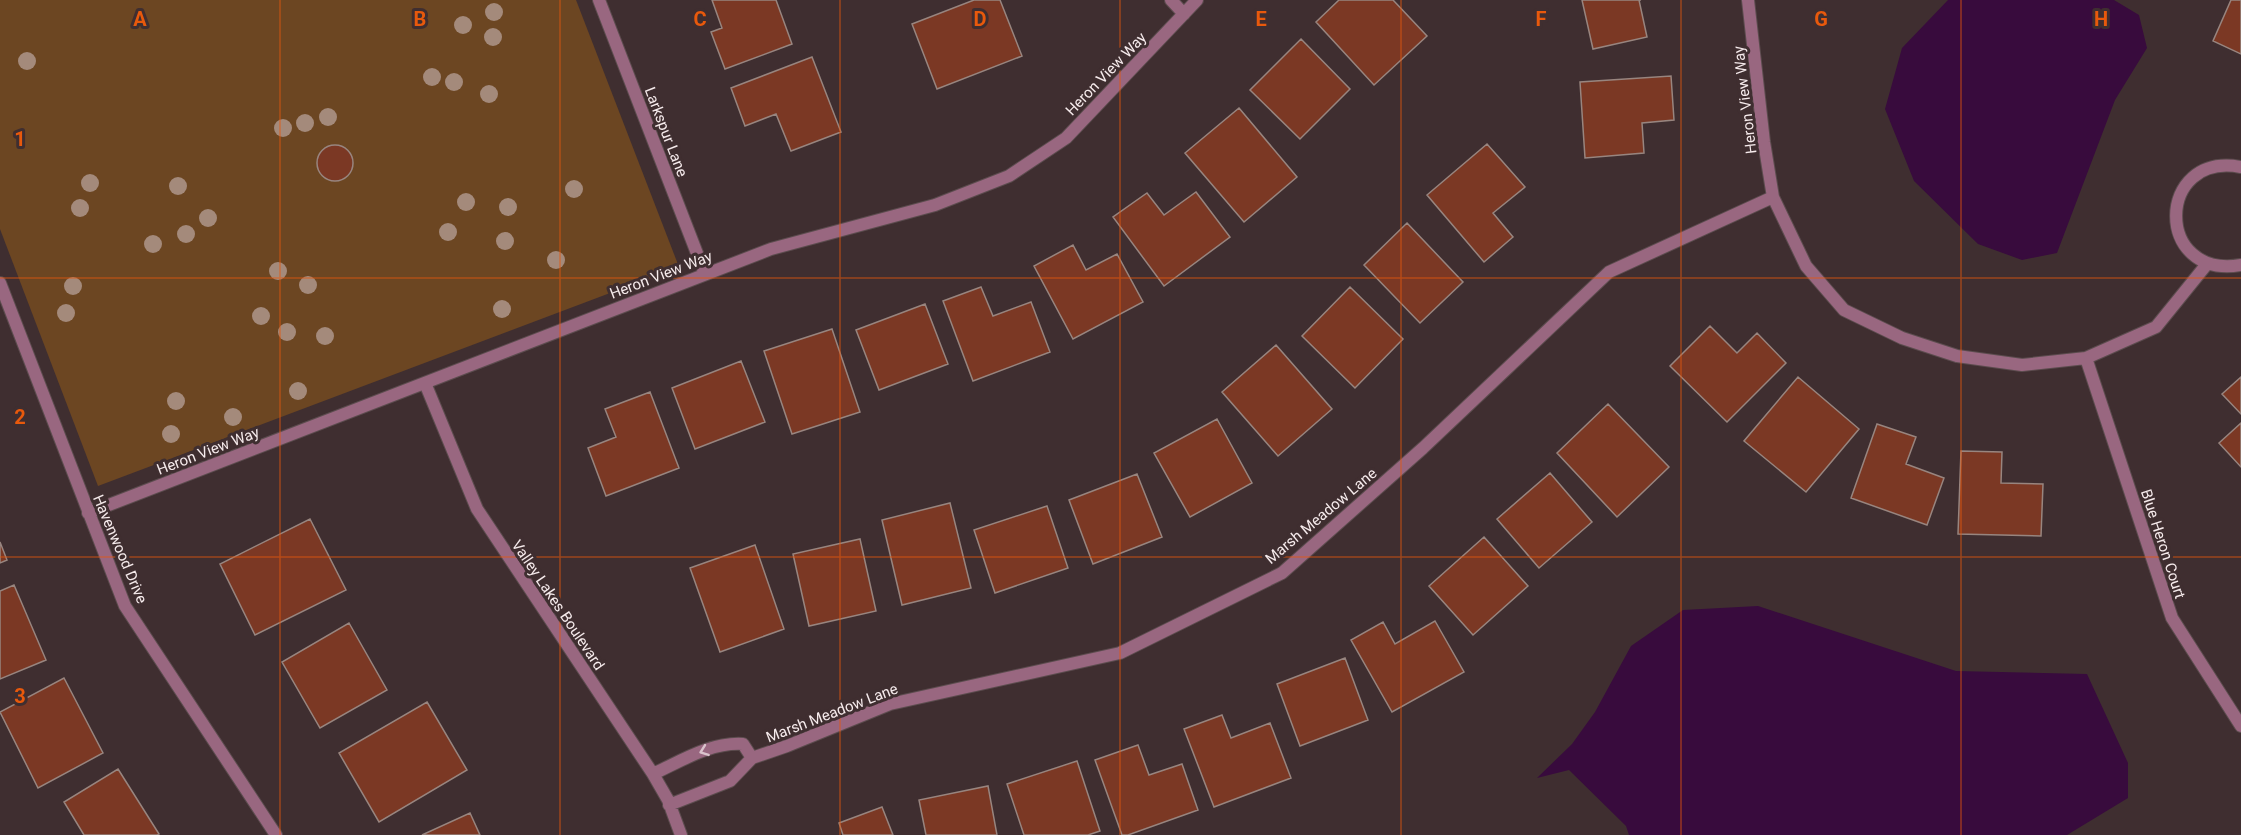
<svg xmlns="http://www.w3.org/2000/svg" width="2241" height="835" viewBox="0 0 2241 835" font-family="Roboto,sans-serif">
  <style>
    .green { fill: #6c4622 }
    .water { fill: #380b3d }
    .building { fill: #7b3824; stroke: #98857f; stroke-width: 1.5 }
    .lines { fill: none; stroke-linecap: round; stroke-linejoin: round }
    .minor-casing { stroke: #5c4c4e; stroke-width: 14 }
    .minor { stroke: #996780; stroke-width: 12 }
    .tree { fill: #a48a7b }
    .oneway { stroke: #dac3cc }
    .grid { fill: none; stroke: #e8590c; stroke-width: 1.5; stroke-opacity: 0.55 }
    .labels { text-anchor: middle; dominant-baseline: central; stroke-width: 6; stroke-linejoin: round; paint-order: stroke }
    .street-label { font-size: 15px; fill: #f6ebec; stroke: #3f2e30 }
    .grid-label { font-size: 20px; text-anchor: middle; font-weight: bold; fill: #e8590c; stroke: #3f2e30; stroke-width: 6; stroke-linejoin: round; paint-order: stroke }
  </style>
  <rect width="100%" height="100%" fill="#3f2e30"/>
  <!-- green -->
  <path class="green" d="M0,0H576L679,267L98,486L0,229Z"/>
  <!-- water -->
  <path class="water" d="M1948,0H2114L2139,15L2147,48L2115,100L2057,253L2022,260L1978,244L1914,181L1885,109L1902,48Z
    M1758,606L1956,671L2087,674L2128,763V798L2067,835H1629L1626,826L1569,770L1537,778L1572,744L1595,712L1631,646L1683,610Z"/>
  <!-- building -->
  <path class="building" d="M712,0H776L792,44L725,69L711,32L722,28Z
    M974,0H1000L1022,56L937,89L912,24Z
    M1339,0H1393L1427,36L1374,85L1316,22Z
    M1582,0H1641H1639L1647,37L1593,49Z
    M2231,0H2241V54L2213,41Z
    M1301,39L1350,89L1300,139L1250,90Z
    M812,57L841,132L791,151L776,114L745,126L731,88Z
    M1671,76L1674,120L1642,123L1644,153L1585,158L1580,82Z
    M1239,108L1297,177L1244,222L1185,153Z
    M1487,144L1525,187L1493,213L1513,237L1484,262L1427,195Z
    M317 163a18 18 0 1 1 36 0a18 18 0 1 1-36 0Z
    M1196,192L1230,237L1164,286L1113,217L1147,193L1164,215Z
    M1407,223L1463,282L1420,323L1364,265Z
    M1073,245L1086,270L1117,254L1143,302L1073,339L1034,266Z
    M981,287L993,316L1031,302L1050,352L973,381L943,301Z
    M1350,287L1403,339L1355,388L1302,336Z
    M925,304L948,364L879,390L856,330Z
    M1710,326L1737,353L1757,333L1786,363L1727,422L1670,366Z
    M832,329L860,412L792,434L764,351Z
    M1276,345L1332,409L1278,456L1222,392Z
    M741,361L765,422L695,449L672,388Z
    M1798,377L1859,429L1806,492L1744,441Z
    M2241,377V414L2222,394Z
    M650,392L679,468L606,496L588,448L616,437L605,409Z
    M1608,404L1669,467L1617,517L1557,453Z
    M1217,419L1252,483L1190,517L1154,453Z
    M2241,423V467L2219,443Z
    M1877,424L1916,437L1906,464L1944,478L1927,525L1851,498Z
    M1961,451L2002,452L2001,483L2043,484L2041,536L1958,534Z
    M1550,473L1592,522L1539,568L1497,519Z
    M1137,474L1162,537L1093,564L1069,500Z
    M950,503L971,588L902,605L882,520Z
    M1047,506L1068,568L995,593L974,530Z
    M310,519L346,590L255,635L220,564Z
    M1484,537L1528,586L1473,635L1429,586Z
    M860,539L876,611L809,626L793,554Z
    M0,542L7,560L0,563Z
    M755,545L784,629L720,652L690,568Z
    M14,585L46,660L0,679V591Z
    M1435,621L1464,672L1392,712L1351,640L1383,622L1395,644Z
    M349,623L387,690L320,728L282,662Z
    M1345,658L1368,720L1300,746L1277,684Z
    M64,678L103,753L38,788L0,712Z
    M427,702L467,770L379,822L339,753Z
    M1222,715L1231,738L1270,723L1291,778L1214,807L1184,729Z
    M1138,745L1149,775L1182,764L1198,810L1128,835H1122L1095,760Z
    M1077,761L1100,831L1088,835H1024L1007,784Z
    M118,769L159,834L157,835H84L64,802Z
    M988,786L997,835H926L919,800Z
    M882,807L893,835H843L839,823Z
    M470,813L480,835H422Z"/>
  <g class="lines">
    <defs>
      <path id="minor" d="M599,0L705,274
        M1171,0L1184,14
        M1748,0L1764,142L1773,197L1806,266L1844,310L1902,338L1957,356L2022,365L2086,358L2156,327L2207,264
        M2241,167C2155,151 2154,280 2241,265
        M0,283L125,606L276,835
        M2086,358L2172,618L2241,726
        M425,383L477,509L653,774L668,800L681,835
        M88,513L771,249L935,205L1009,176L1066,138L1197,0
        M653,774C681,761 711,742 743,744L752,758
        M669,805L730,781L752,758L787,746L890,704L1120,653L1282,573L1423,448L1609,272L1773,197"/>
    </defs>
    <!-- minor casing -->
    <use href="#minor" class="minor-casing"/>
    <!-- minor -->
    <use href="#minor" class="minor"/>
  </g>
  <!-- trees -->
  <g class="tree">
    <circle cx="494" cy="12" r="9"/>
    <circle cx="463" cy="25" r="9"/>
    <circle cx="493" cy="37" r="9"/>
    <circle cx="27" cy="61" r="9"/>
    <circle cx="432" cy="77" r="9"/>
    <circle cx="454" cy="82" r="9"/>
    <circle cx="489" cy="94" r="9"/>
    <circle cx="328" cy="117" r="9"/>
    <circle cx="305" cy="123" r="9"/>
    <circle cx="283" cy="128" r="9"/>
    <circle cx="90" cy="183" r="9"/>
    <circle cx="178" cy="186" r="9"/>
    <circle cx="574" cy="189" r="9"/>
    <circle cx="466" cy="202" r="9"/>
    <circle cx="508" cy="207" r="9"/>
    <circle cx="80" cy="208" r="9"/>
    <circle cx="208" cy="218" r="9"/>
    <circle cx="448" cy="232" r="9"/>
    <circle cx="186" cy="234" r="9"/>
    <circle cx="505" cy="241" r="9"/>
    <circle cx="153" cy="244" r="9"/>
    <circle cx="556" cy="260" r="9"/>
    <circle cx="278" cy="271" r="9"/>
    <circle cx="308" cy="285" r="9"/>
    <circle cx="73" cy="286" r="9"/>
    <circle cx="502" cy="309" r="9"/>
    <circle cx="66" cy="313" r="9"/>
    <circle cx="261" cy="316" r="9"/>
    <circle cx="287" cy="332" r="9"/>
    <circle cx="325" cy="336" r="9"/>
    <circle cx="298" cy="391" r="9"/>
    <circle cx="176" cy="401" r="9"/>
    <circle cx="233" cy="417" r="9"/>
    <circle cx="171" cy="434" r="9"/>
  </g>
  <!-- one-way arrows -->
  <defs><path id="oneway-chevron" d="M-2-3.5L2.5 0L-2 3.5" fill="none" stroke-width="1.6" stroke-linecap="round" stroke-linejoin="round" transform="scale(1.5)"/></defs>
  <use class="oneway" href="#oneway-chevron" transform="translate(704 751) rotate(160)"/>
  <!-- grid -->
  <path class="grid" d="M280,0V835M560,0V835M840,0V835M1120,0V835M1401,0V835M1681,0V835M1961,0V835M0,278H2241M0,557H2241"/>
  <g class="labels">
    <!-- street labels -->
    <g class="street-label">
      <text transform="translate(1106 74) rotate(-46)">Heron View Way</text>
      <text transform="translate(1745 100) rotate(-97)">Heron View Way</text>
      <text transform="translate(666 132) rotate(69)">Larkspur Lane</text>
      <text transform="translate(661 275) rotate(-21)">Heron View Way</text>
      <text transform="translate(208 451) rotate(-21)">Heron View Way</text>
      <text transform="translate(1321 516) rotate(-40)">Marsh Meadow Lane</text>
      <text transform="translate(2163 544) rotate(72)">Blue Heron Court</text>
      <text transform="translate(120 549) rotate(67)">Havenwood Drive</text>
      <text transform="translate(558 605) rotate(56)">Valley Lakes Boulevard</text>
      <text transform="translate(832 713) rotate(-21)">Marsh Meadow Lane</text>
    </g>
  </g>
  <g class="grid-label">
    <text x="140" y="26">A</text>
    <text x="420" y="26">B</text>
    <text x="700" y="26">C</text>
    <text x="980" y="26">D</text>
    <text x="1261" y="26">E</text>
    <text x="1541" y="26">F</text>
    <text x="1821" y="26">G</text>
    <text x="2101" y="26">H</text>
    <text x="20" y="146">1</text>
    <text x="20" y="424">2</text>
    <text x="20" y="703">3</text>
  </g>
</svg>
